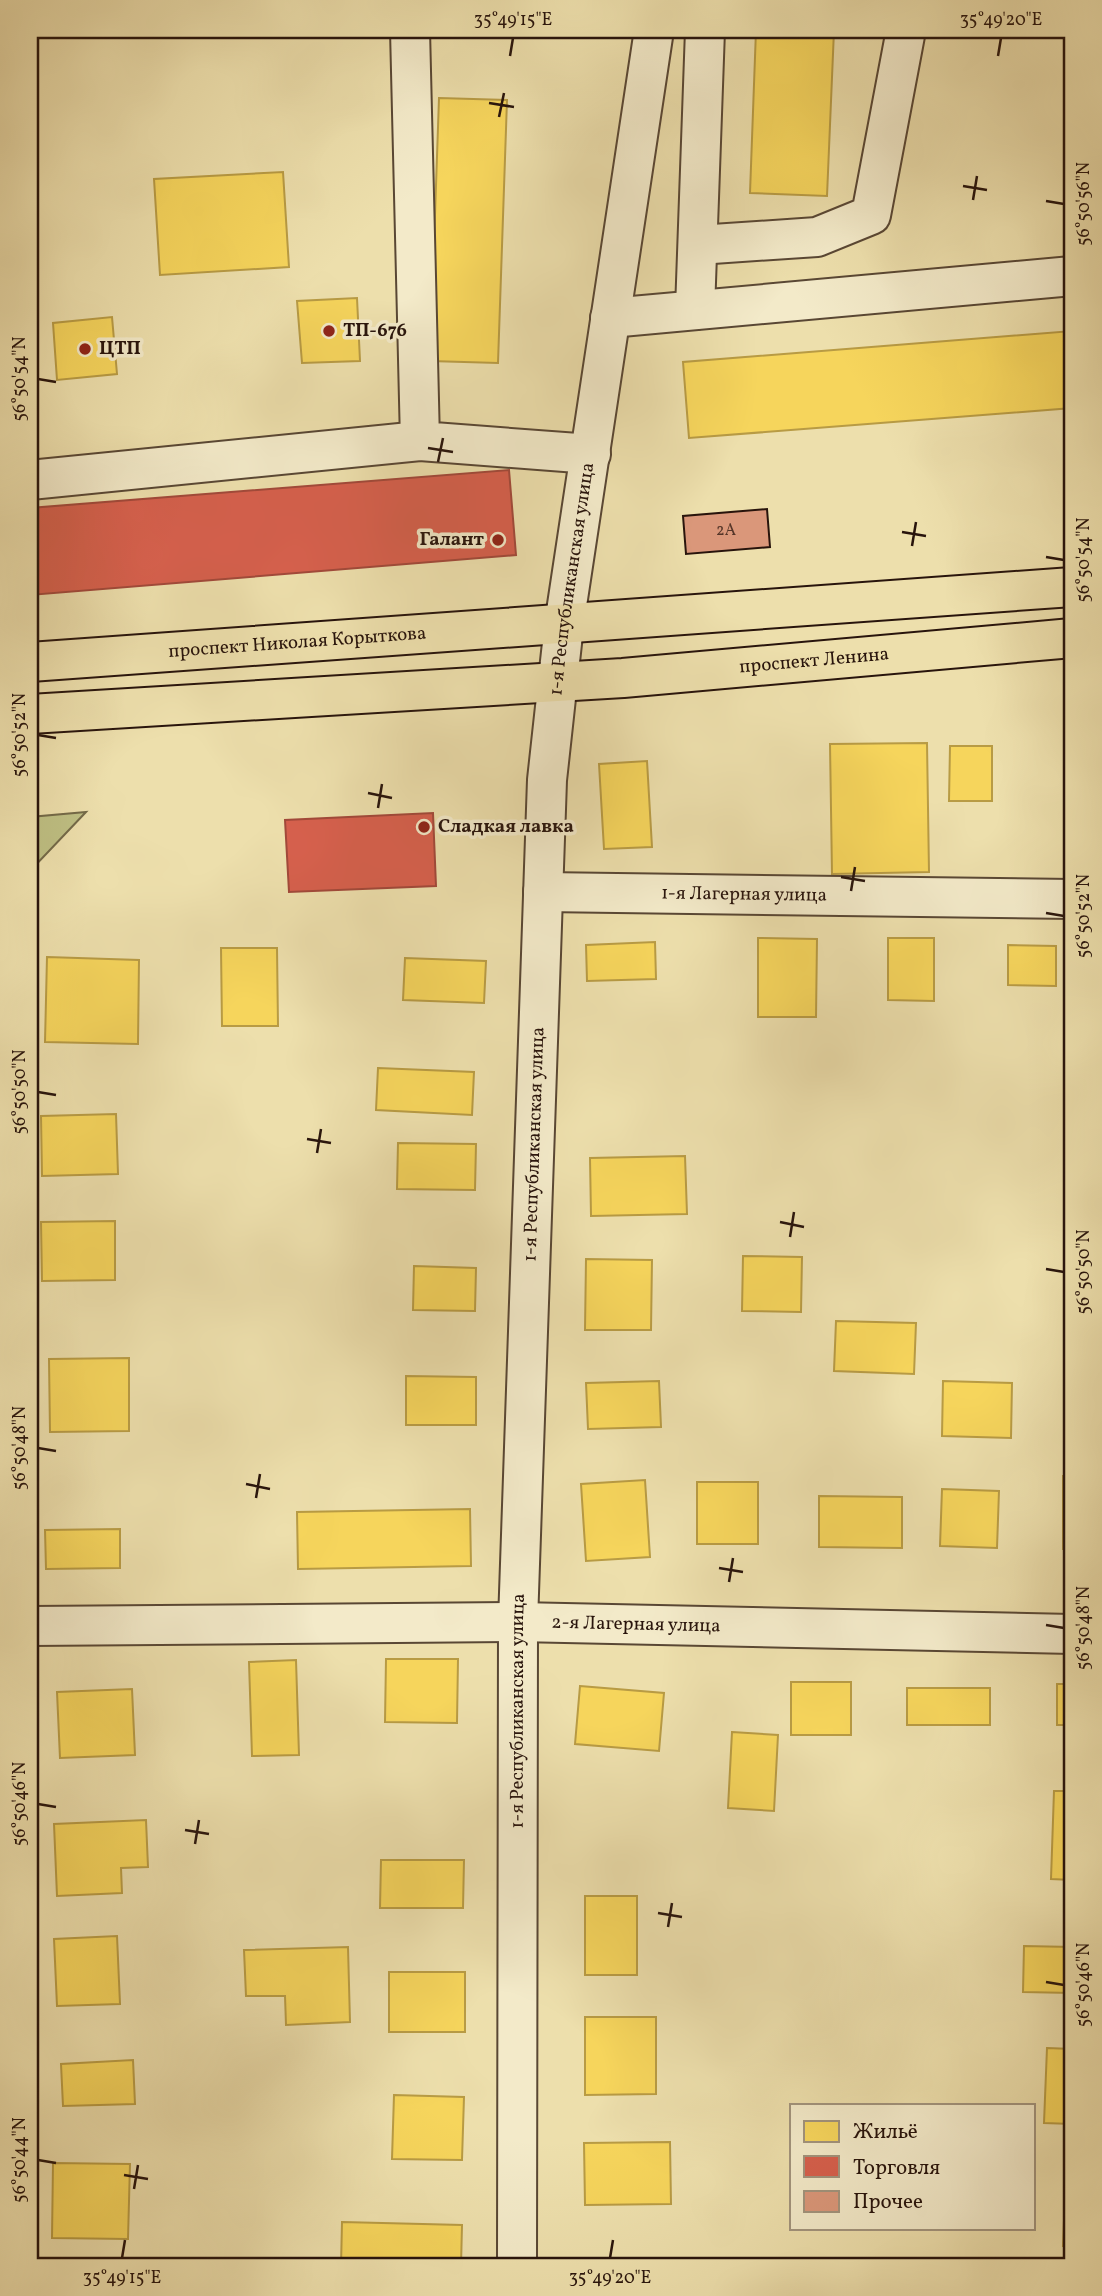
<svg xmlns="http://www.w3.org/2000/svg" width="1102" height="2296" viewBox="0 0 1102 2296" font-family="Vollkorn,serif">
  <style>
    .green { fill: #bfc084; stroke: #746a48; stroke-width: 2 }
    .homes { fill: #f6d55c; stroke: #b89b44; stroke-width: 2 }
    .shops { fill: #d6604d; stroke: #a2493a; stroke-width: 2 }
    .building { fill: #da977a; stroke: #28140c; stroke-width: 2 }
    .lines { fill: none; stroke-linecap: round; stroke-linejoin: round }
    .minor-casing { stroke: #594734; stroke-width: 42 }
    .major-casing { stroke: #28140c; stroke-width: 42 }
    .minor { stroke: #f3eac9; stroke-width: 38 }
    .major { stroke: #eddfac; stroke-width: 38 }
    .ticks { fill: none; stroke: #28140c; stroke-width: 2.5 }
    .poi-dot { fill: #8f2418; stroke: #f3eac9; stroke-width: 2.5 }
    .labels { text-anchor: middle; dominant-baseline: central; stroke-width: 7; stroke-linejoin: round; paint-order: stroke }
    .number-label { font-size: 16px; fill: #543528 }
    .poi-label { font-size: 19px; font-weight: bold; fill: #28140c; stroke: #f3eac9; text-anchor: start }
    .street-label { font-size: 19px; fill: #28140c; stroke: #f3eac9 }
    .neatline { fill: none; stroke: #28140c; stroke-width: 2.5 }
    .ticks-label { font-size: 18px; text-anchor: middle; fill: #28140c }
  </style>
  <rect width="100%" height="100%" fill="#eddfac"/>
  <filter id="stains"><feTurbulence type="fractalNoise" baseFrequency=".00286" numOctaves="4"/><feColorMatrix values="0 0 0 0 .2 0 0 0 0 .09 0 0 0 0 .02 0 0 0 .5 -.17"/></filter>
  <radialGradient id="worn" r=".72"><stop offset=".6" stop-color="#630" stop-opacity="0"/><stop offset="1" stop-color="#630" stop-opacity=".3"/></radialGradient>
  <!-- green -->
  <path class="green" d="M86,812L30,871V817Z"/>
  <!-- homes -->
  <path class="homes" d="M756,30H834L827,196L750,193Z
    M439,98L507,100L498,363L430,361Z
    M283,172L289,267L160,275L154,179Z
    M357,298L360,361L302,363L297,301Z
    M112,317L117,374L57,380L53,323Z
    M1072,331V408L689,438L683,362Z
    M927,743L929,872L832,874L830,744Z
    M950,746H992V801H949Z
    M647,761L652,847L604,849L599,764Z
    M758,938L817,939L816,1017H758Z
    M888,938H934V1001L888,1000Z
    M655,942L656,979L587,981L586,945Z
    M1008,945L1056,946V986L1008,985Z
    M221,948H277L278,1026H222Z
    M47,957L139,960L138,1044L45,1042Z
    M405,958L486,961L484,1003L403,1000Z
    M378,1068L474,1072L472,1115L376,1110Z
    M116,1114L118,1174L42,1176L41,1116Z
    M398,1143L476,1144L475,1190L397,1189Z
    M685,1156L687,1214L591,1216L590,1158Z
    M115,1221V1280L42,1281L41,1222Z
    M743,1256L802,1257L801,1312L742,1311Z
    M586,1259L652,1260L651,1330H585Z
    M414,1266L476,1268L475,1311L413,1310Z
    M836,1321L916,1323L914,1374L834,1371Z
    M129,1358V1431L50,1432L49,1359Z
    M406,1376L476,1377V1425H406Z
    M659,1381L661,1427L588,1429L586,1383Z
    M943,1381L1012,1383L1011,1438L942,1436Z
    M1063,1476H1072V1549H1063Z
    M645,1480L650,1557L586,1561L581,1484Z
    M697,1482H758V1544H697Z
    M942,1489L999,1491L997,1548L940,1546Z
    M819,1496L902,1497V1548L819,1547Z
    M470,1509L471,1566L298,1569L297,1512Z
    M120,1529V1568L46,1569L45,1530Z
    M386,1659H458L457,1723L385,1722Z
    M296,1660L299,1755L252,1756L249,1662Z
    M791,1682H851V1735H791Z
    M1057,1684H1072V1725H1057Z
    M580,1686L664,1693L659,1751L575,1744Z
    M907,1688H990V1725H907Z
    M132,1689L135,1755L60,1758L57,1692Z
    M732,1732L778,1735L774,1811L728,1808Z
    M1054,1791H1072V1880L1051,1879Z
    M146,1820L148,1867L121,1868L122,1893L57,1896L54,1824Z
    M381,1860H464L463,1908H380Z
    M585,1896H637V1975H585Z
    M117,1936L120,2004L57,2006L54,1939Z
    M1024,1946L1072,1947V1993L1023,1992Z
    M348,1947L350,2022L286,2025L285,1996H246L244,1950Z
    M389,1972H465V2032H389Z
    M585,2017H656V2094L585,2095Z
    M1047,2048L1072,2049V2124L1044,2123Z
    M133,2060L135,2104L63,2106L61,2064Z
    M394,2095L464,2097L462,2160L392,2159Z
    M670,2142L671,2204L585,2205L584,2143Z
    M53,2163L130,2164L128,2239L52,2238Z
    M1066,2170L1072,2171V2247L1063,2246Z
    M342,2222L462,2225L461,2266H341Z"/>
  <!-- shops -->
  <path class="shops" d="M509,470L516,555L30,595V508Z
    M433,813L436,886L289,892L285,820Z"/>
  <!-- building -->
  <path class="building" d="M767,509L770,547L686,554L683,516Z"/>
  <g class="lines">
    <defs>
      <g id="minor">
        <path d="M410,30L420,441L591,454"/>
        <path d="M698,245L817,237L871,215L906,30"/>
        <path d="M695,310L705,30"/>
        <path d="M610,318L1072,276"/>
        <path d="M30,480L420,441"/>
        <path id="s1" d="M543,892L1072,899"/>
        <path id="s2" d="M30,1626L518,1622L1072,1634"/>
        <path id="s3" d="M517,2266L518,1622L547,780L564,625L654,30"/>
      </g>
      <g id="major">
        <path id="s4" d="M30,662L1072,587"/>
        <path id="s5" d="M30,714L623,678L1072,638"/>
      </g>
    </defs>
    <!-- minor casing -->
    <use href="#minor" class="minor-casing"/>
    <!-- major casing -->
    <use href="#major" class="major-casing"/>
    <!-- minor -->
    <use href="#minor" class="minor"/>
    <!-- major -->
    <use href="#major" class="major"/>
  </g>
  <!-- ticks -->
  <path class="ticks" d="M510,56L513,38M998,56L1001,38M489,103L514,107M499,117L504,93M963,186L987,190M973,200L977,176M1046,201L1064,204M38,379L56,382M428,448L453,452M438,462L443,438M902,532L926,536M912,546L916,522M1046,557L1064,560M38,735L56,738M368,793L392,798M378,808L382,784M841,877L865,881M851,891L855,867M1046,913L1064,916M38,1092L56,1095M307,1139L331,1143M317,1153L321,1129M780,1222L804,1227M790,1237L794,1212M1046,1269L1064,1272M38,1448L56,1451M246,1484L270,1489M256,1498L260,1474M719,1568L743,1572M729,1582L733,1558M1046,1625L1064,1628M38,1804L56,1807M185,1830L209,1834M195,1844L199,1820M658,1913L682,1917M668,1927L672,1903M1046,1982L1064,1985M38,2160L56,2163M124,2175L148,2179M134,2189L138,2165M122,2258L125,2240M610,2258L613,2240"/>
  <!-- markers -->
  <g class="poi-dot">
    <circle cx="329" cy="331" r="7"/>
    <circle cx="85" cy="349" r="7"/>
    <circle cx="498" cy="540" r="7"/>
    <circle cx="424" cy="827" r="7"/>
  </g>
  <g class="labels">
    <!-- number labels -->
    <g class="number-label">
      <text x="726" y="531">2А</text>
    </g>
    <!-- poi labels -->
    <g class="poi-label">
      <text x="343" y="331">ТП-676</text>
      <text x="99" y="349">ЦТП</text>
      <text x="484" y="540" text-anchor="end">Галант</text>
      <text x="438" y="827">Сладкая лавка</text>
    </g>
    <!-- street labels -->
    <g class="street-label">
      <text stroke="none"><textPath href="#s3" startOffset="1689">1-я Республиканская улица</textPath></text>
      <text stroke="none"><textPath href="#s4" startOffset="268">проспект Николая Корыткова</textPath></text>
      <text stroke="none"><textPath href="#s5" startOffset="786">проспект Ленина</textPath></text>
      <text stroke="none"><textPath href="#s1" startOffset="201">1-я Лагерная улица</textPath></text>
      <text stroke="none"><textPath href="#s3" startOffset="1122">1-я Республиканская улица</textPath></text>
      <text stroke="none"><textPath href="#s2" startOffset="606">2-я Лагерная улица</textPath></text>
      <text stroke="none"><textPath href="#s3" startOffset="555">1-я Республиканская улица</textPath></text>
    </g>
  </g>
  <!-- margin -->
  <rect width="1102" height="2296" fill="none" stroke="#eddfac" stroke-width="77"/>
  <!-- legend -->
  <rect x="790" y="2104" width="245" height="126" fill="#f3eac9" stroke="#a2947d" stroke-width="2"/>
  <rect x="804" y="2121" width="35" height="21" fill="#f6d55c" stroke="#a2947d" stroke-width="2"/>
  <text x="853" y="2138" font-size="21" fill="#28140c">Жильё</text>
  <rect x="804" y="2156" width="35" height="21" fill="#d6604d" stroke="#a2947d" stroke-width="2"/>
  <text x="853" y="2174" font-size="21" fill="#28140c">Торговля</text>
  <rect x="804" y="2191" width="35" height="21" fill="#da977a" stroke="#a2947d" stroke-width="2"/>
  <text x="853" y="2208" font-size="21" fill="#28140c">Прочее</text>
  <rect x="38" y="38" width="1026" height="2220" class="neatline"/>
  <g class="ticks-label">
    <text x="513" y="25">35°49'15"E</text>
    <text x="1001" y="25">35°49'20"E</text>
    <text transform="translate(1083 204) rotate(-90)" y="6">56°50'56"N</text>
    <text transform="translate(19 379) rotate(-90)" y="6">56°50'54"N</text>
    <text transform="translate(1083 560) rotate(-90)" y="6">56°50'54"N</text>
    <text transform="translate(19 735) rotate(-90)" y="6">56°50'52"N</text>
    <text transform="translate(1083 916) rotate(-90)" y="6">56°50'52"N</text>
    <text transform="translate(19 1092) rotate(-90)" y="6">56°50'50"N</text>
    <text transform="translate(1083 1272) rotate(-90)" y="6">56°50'50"N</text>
    <text transform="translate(19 1448) rotate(-90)" y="6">56°50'48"N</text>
    <text transform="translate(1083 1628) rotate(-90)" y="6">56°50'48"N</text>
    <text transform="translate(19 1804) rotate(-90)" y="6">56°50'46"N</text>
    <text transform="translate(1083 1985) rotate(-90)" y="6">56°50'46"N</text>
    <text transform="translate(19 2160) rotate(-90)" y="6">56°50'44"N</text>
    <text x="122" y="2283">35°49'15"E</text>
    <text x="610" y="2283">35°49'20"E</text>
  </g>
  <rect width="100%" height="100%" filter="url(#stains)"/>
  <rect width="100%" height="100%" fill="url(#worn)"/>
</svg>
